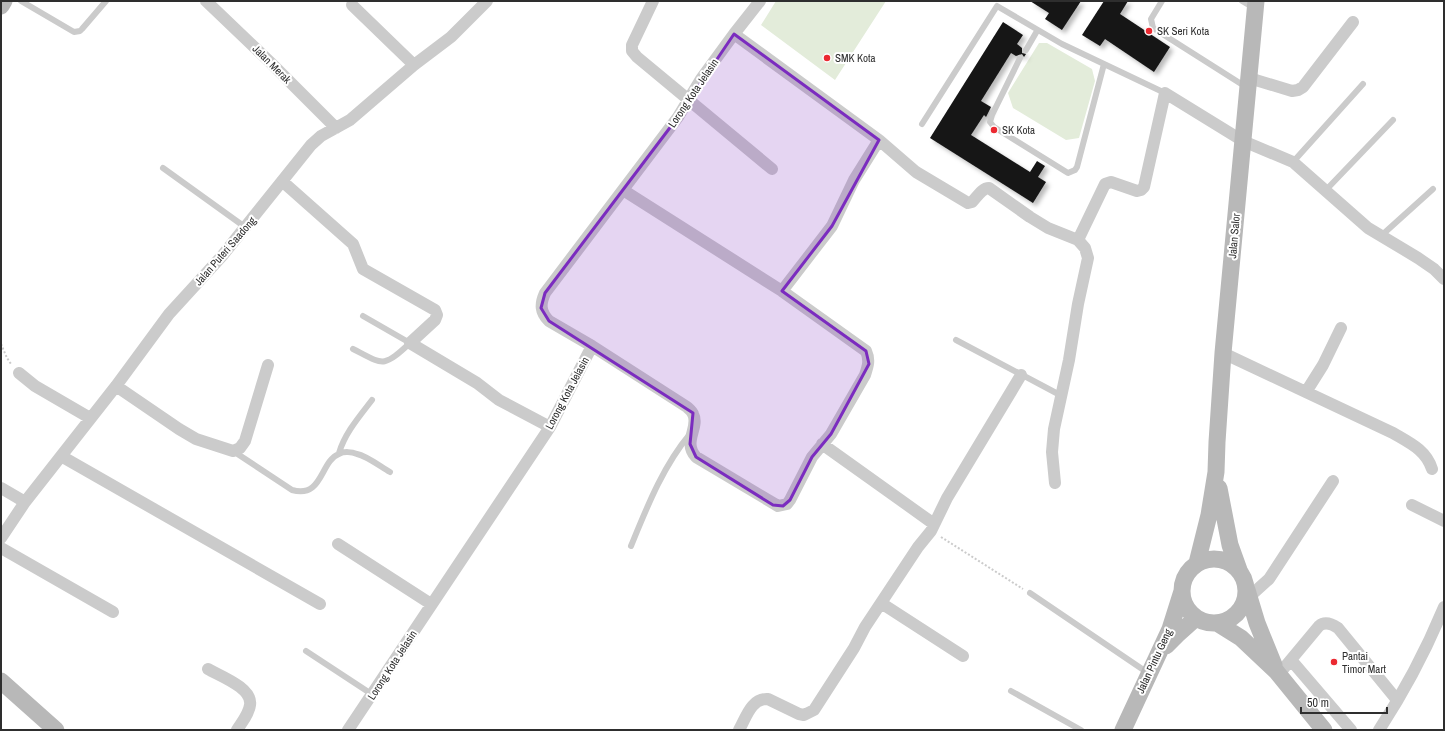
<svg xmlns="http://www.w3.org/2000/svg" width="1445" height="731" viewBox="0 0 1445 731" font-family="'Archivo Narrow',sans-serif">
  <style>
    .green { fill: #e3ecda }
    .building { fill: #151515; filter: url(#shadow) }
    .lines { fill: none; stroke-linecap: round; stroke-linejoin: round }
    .path { stroke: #cbcbcb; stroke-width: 2; stroke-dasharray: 2 2; stroke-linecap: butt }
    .lane { stroke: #cbcbcb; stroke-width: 6 }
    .street { stroke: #cbcbcb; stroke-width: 12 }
    .secondary { stroke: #b8b8b8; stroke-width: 17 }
    .marked { fill: #7b2cbf; fill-opacity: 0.2; stroke: #7b2cbf; stroke-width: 3; stroke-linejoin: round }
    .poi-dot { fill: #eb2931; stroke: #fff; stroke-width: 1.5 }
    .labels { text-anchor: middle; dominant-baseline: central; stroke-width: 4; stroke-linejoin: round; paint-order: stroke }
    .poi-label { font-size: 11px; fill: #2e2e2e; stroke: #fff; text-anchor: start }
    .street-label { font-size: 11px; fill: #2e2e2e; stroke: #fff }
  </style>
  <defs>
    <filter id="shadow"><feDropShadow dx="3.5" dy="3.5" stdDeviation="2" flood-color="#0004"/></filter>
  </defs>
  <rect width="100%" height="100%" fill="#fff"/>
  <!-- green -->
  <path class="green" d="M776,1H886L835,80L761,25Z
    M1039,43H1047L1092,69L1095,81L1079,138L1066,140L1013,108L1008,93Z"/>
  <!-- building -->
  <path class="building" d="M1030,1H1081L1062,30L1045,19L1049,13Z
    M1104,1H1128L1120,14L1170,47L1154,72L1105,39L1100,46L1082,35Z
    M1003,22L1023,35L1017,44L1022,48V53L1026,54L1024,57L1022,54L1016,56L1011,53L981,101L991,107L986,117L984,115L971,135L1030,172L1037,161L1045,166L1038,177L1046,182L1033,203L930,138Z"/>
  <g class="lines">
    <!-- path -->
    <path class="path" d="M1,344L7,358L11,364
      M941,537L1023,589"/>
    <!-- lane -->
    <path class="lane" d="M21,1L74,32L80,31L82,29L106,1
      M1162,1L1151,19L1153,28L1246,87
      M1242,1L1254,8
      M1026,50L1037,31
      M1020,58L992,115L990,122L994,127L1068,173L1075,170L1077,167L1104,64
      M922,124L997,6L1062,44L1165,93
      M1293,162L1363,84
      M163,168L245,227
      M1325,191L1393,120
      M1382,235L1433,189
      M956,340L1060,395
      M353,349C384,365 383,368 410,343L363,316
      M233,451L292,490C323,499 320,461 339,454C344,451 352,452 357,454C367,456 381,467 390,472
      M339,453C345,433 359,417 372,400
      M631,546C647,507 663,466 690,434
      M1030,593L1148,673
      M306,651L373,695
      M1011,691L1081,730"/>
    <!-- street -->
    <path class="street" d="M206,1L271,63L336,128
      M653,1L632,45V51L637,57L772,169
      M352,5L414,65
      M734,34L879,140L916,172L968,203L972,202C977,197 982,188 989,188L1030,217L1048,228L1078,240L1085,248L1088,258L1078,304L1069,360L1054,429L1052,452L1055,483
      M1249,78L1292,91L1298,90L1303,87L1353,22
      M282,181L353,244L363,269L435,310L437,315L435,320L410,343L477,383L499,400L550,427
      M1078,240L1105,184L1111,182L1137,191L1141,190L1144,187L1165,93L1243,141L1293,162L1368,228L1418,258L1434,269L1444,279
      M782,291L832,226L854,180L879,140
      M592,346L687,407C689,409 692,411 693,414C700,427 682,442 696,457L778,506L787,504L790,500L812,457L831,434L865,375C868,366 870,360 866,351L782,291L623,190
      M1223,353L1393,433C1410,443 1426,450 1432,469
      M19,373L35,386L90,418
      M116,386L179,429L196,439L233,451L240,448L245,441L268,365
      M1306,392L1323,365L1341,328
      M822,444L934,524
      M61,456L320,604
      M1,488L25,502
      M1412,505L1444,521
      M1,538L25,502L116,386L169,314L222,256L311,145L321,136L350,120L414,65L451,37L487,1
      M338,544L431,604
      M1,548L113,612
      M1249,597L1269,579L1333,481
      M881,603L963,656
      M1291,660L1351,730
      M208,669C220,676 253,688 250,705C249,714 242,722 237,730
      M1279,674L1319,626C1325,621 1332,624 1338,628L1397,700
      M348,730L550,427L592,346L549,321C540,312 540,304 545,293L678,117L701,79L734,34L760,1
      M739,730C746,718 751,698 768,699L799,714L804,715L814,710L854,648L865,627L918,547L931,531L947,498L1021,375
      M1379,730C1404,692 1427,648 1444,607"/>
    <!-- secondary -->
    <path class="secondary" d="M1,6L4,1
      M1219,488L1230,545L1239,570
      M1182 591a32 32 0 1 1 64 0a32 32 0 1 1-64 0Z
      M1197,563L1209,515L1216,472L1217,442L1223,353L1256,1
      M1247,590L1257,623L1274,665
      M1217,623L1241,638L1276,671L1324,730
      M1166,646L1177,635L1196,618
      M1,681L56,730
      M1123,730L1170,629L1182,591"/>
  </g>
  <!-- marked area -->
  <path class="marked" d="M734,34L879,140L832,226L782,291L866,351L869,364L831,434L812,457L790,500L783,506L773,505L696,457L690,444L693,413L549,321L541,308L545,293L678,117Z"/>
  <!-- markers -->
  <g class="poi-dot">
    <circle cx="1149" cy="31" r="4"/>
    <circle cx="827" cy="58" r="4"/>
    <circle cx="994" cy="130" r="4"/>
    <circle cx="1334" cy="662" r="4"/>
  </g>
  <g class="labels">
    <!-- poi labels -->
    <g class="poi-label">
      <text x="1157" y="31">SK Seri Kota</text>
      <text x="835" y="58">SMK Kota</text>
      <text x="1002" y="130">SK Kota</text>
      <text x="1342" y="656">Pantai<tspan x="1342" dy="13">Timor Mart</tspan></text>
    </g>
    <!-- street labels -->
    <g class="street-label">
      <text transform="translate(272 64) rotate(45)">Jalan Merak</text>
      <text transform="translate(693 93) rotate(-56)">Lorong Kota Jelasin</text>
      <text transform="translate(1234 236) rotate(-85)">Jalan Salor</text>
      <text transform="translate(225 251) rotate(-49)">Jalan Puteri Saadong</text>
      <text transform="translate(567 393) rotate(-62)">Lorong Kota Jelasin</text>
      <text transform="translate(1154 661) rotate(-65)">Jalan Pintu Geng</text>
      <text transform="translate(392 665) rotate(-57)">Lorong Kota Jelasin</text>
    </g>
  </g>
  <!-- border -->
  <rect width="1445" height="731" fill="none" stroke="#2e2e2e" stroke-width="4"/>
  <!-- scale -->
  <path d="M1301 707v6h86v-6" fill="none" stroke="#2e2e2e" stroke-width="2"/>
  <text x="1307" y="707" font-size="12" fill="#2e2e2e" stroke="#ffffff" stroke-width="3" paint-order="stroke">50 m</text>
</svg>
